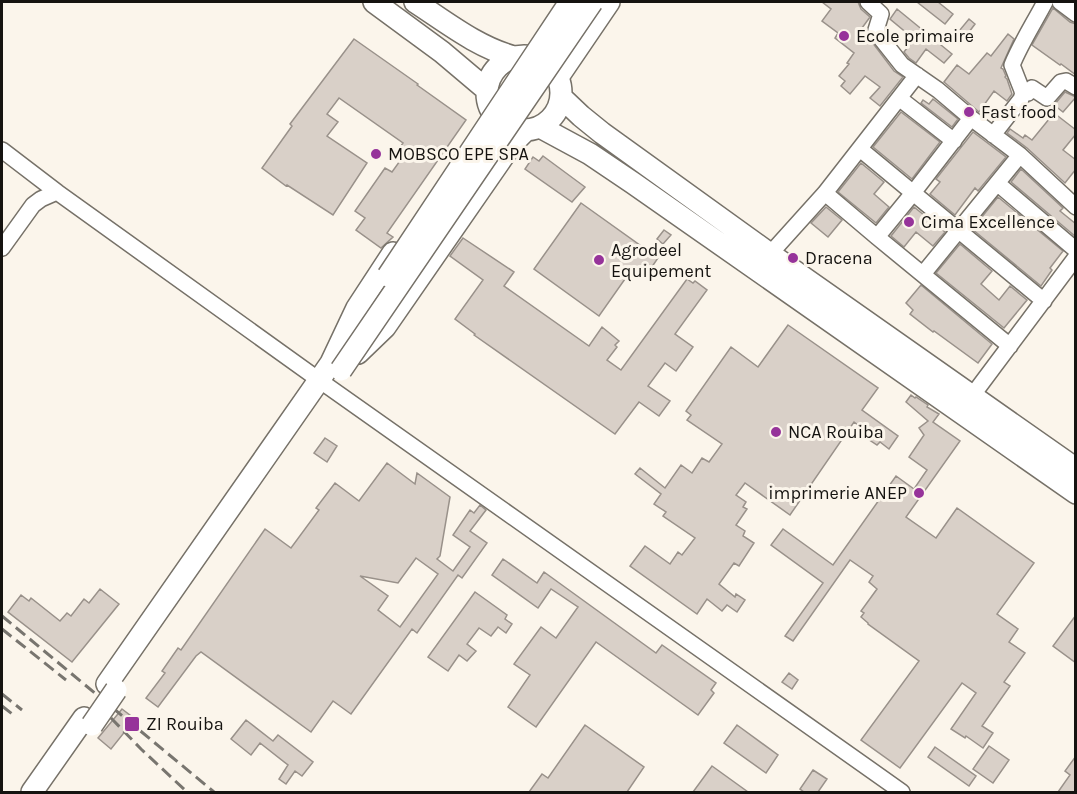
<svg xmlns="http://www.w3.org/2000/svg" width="1077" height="794" viewBox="0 0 1077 794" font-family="Karla,sans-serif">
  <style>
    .building { fill: #d9d0c8; stroke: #99918a; stroke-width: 1.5; fill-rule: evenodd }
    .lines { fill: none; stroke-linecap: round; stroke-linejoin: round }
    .minor-casing { stroke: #767168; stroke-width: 18 }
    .highway-casing { stroke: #767168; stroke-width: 24 }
    .minor { stroke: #fff; stroke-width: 15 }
    .highway { stroke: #fff; stroke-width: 21 }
    .rail { stroke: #78756f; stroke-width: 3; stroke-dasharray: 12 6; stroke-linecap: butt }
    .highway-bridge-casing { stroke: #767168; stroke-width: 24; stroke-linecap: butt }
    .highway-bridge { stroke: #fff; stroke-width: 21 }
    .poi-dot { fill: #96339a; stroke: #fbf5eb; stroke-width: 2 }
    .labels { text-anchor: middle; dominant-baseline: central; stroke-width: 6; stroke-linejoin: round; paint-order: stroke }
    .poi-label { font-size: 18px; fill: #151310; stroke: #fbf5eb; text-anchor: start }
  </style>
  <rect width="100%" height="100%" fill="#fbf5eb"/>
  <!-- building -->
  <path class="building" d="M822,2H858L861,9L870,17L859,32L872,42L894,71L903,77L880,106L870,98L880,87L865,76L850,94L841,86L845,81L839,76L849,64L847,63L854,53L835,38L838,33L822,21L831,9Z
    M917,2H938L953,14L945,24Z
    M1053,8L1070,22L1076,24V75L1061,64L1060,65L1032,45Z
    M897,9L952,54L944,63L926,49L916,63L909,58L904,52L914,39L890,19Z
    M969,19L975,24L966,36L959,31Z
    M1008,34L1014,39L1001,68L1003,69L1006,76L1005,77L1007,79L1012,94L1007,101L994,91L979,112L944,82L957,65L969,74L987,53L991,56Z
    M354,39L418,84L417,85L466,120L387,233L393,237L381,248L356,230L365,218L355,211L385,168L392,172L405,154L399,149L403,143L339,98L327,114L338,122L327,136L367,163L333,215L287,185L286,186L262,168L292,126L290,124Z
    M1065,92L1076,97L1063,112L1054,105Z
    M933,99L958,119L952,127L921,103L923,100L929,104Z
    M901,112L940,142L912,179L873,147Z
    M1054,113L1076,130V134L1063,150L1076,160V169L1065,183L1027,148L1007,133L1010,129L1023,138L1025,135L1032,140Z
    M973,132L1006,157L978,191L975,188L955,215L930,194L940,182L936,179Z
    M543,156L585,187L572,202L525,169L533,157L539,161Z
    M861,163L884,182L874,194L889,207L876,223L838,192Z
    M1021,169L1063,208L1060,211L1076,224V237L1011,182Z
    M998,197L1063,251L1050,268L1052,270L1041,286L972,229Z
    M581,203L658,258L645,277L632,269L599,316L534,269Z
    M826,207L842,220L828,237L811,223Z
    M914,207L945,232L933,246L916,232L904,247L891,236Z
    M664,230L671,235L663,244L657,239Z
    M463,238L514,272L504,286L589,346L602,327L619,341L615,345L617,347L607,360L621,370L687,279L693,283L695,281L707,290L675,334L693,347L676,371L665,363L648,386L670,401L659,416L639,402L615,434L474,335L475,334L455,319L483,280L450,256Z
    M960,244L992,271L981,284L999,300L1010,286L1027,300L1004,328L936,273Z
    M921,285L992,344L978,363L934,331L933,332L910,314L913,310L906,303Z
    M788,325L878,388L862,410L898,436L889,449L880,442L877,445L868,439L871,435L854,422L790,515L745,483L736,495L746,502L743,507L747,509L736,525L745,531L743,536L754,543L739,566L734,563L719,584L735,597L736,594L745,600L737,612L727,605L722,611L707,599L697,614L630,566L645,546L670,564L678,552L682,555L695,538L663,516L666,512L654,504L661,494L635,474L640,468L665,488L681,465L692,473L702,458L709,462L722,444L687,420L691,415L686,411L731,347L758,367Z
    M911,395L915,398L916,397L928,405L927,407L939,414L933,422L960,441L906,517L936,538L957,508L1034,563L997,614L1018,629L1009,642L1025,653L1004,682L1010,686L982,726L993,733L983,748L966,736L965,738L951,729L976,693L962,683L900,768L861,740L919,661L868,624V623L861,617L864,613L861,611L877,589L869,582L873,576L850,560L793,641L785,636L823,583L771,545L783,529L833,565L896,476L914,489L927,470L909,457L924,435L919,428L928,421L906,402Z
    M325,438L337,446L327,462L314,453Z
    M387,463L415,484L417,473L450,497L440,556L437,559L453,571L470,547L453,535L470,510L474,513L480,505L486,510L470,531L487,543L462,578L458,575L417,633L412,629L351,714L333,701L311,732L201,652L196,656L158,707L146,698L165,673L162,671L178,648L181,650L265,529L291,548L319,510L316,508L335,483L359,501ZM416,558L438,574L400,627L378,610L388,596L360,576L398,583Z
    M503,559L537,583L544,572L656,653L662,645L716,683L711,690L714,693L698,715L596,642L536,727L508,707L530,675L514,664L541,627L556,638L578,607L551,589L538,608L492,575Z
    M100,589L119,604L72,662L8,612L21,595L29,601L31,598L60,621L67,613L71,616L84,599L89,603Z
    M475,592L507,615L505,619L512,624L506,633L498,627L491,636L479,628L467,644L476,651L467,661L459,655L448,671L428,657Z
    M1076,615V663L1053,646Z
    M789,673L798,680L792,689L782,682Z
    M122,709L135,719L111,749L98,738Z
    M246,720L273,741L278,735L313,762L302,776L295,771L286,784L279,779L288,765L260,743L251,755L231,739Z
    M585,725L644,767L627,792H529L542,774L548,778Z
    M737,725L778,755L766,773L724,743Z
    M989,746L1009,760L993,783L973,769Z
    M935,747L976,776L969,786L928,757Z
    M1076,756V792H1058L1070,775L1065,771Z
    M712,766L748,792H693Z
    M813,770L827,779L818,792H804L800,789Z"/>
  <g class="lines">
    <defs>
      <path id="minor" d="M868,2L881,14L876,30L879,36L902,65L938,90L971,118L1020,155L1076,207
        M1060,2L1076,14
        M1022,91L1028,93L1032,88L1047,98L1061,82L1066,81L1076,87
        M899,98L954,141
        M993,135L1021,99L1023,93L1012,65C1021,43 1034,23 1045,2
        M860,149L1044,301
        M2,150L57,192
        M997,183L1076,250
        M825,193L877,237L1010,346
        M877,237L913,193L971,118
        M2,248L33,205L41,199L57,192L319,380L902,792
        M770,254L825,193L917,75
        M923,274L1020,155
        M972,396L1076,257"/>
      <path id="highway" d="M374,2L442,52L487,90
        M415,2C446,22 477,47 514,57
        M487 93a37 37 0 1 1 74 0a37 37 0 1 1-74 0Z
        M558,77L609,2
        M561,97L581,116L602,133L770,254L1076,469
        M540,127L590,154L633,183L1076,493
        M358,353L385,327L502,158L513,143L526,130
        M107,684L331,363L357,308L393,253
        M32,792L84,718"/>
    </defs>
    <!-- minor casing -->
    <use href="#minor" class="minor-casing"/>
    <!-- highway casing -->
    <use href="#highway" class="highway-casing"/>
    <!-- minor -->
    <use href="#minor" class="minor"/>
    <!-- highway -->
    <use href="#highway" class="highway"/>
    <!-- rail -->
    <path class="rail" d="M2,616L214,792
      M2,629L66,680
      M2,694L22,710
      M2,706L16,717
      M111,718L141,749L187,792"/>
    <defs>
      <path id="highway-bridge" d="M388,276L570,2
        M341,370L592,2
        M92,725L116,690"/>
    </defs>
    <!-- highway-bridge casing -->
    <use href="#highway-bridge" class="highway-bridge-casing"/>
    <!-- highway-bridge -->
    <use href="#highway-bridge" class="highway-bridge"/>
  </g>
  <!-- markers -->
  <g class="poi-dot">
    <circle cx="844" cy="36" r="6"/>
    <circle cx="969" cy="112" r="6"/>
    <circle cx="376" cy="154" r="6"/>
    <circle cx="909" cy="222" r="6"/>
    <circle cx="793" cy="258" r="6"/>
    <circle cx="599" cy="260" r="6"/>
    <circle cx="776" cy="432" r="6"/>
    <circle cx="919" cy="493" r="6"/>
    <rect x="124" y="716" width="16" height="16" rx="3"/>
  </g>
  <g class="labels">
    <!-- poi labels -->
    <g class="poi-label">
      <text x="856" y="36">Ecole primaire</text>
      <text x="981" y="112">Fast food</text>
      <text x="388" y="154">MOBSCO EPE SPA</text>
      <text x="921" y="222">Cima Excellence</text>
      <text x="611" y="250">Agrodeel<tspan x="611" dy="21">Equipement</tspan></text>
      <text x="805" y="258">Dracena</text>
      <text x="788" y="432">NCA Rouiba</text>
      <text x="907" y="493" text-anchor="end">imprimerie ANEP</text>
      <text x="146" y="724">ZI Rouiba</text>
    </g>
  </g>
  <!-- border -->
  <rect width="1077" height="794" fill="none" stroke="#151310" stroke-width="6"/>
</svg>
